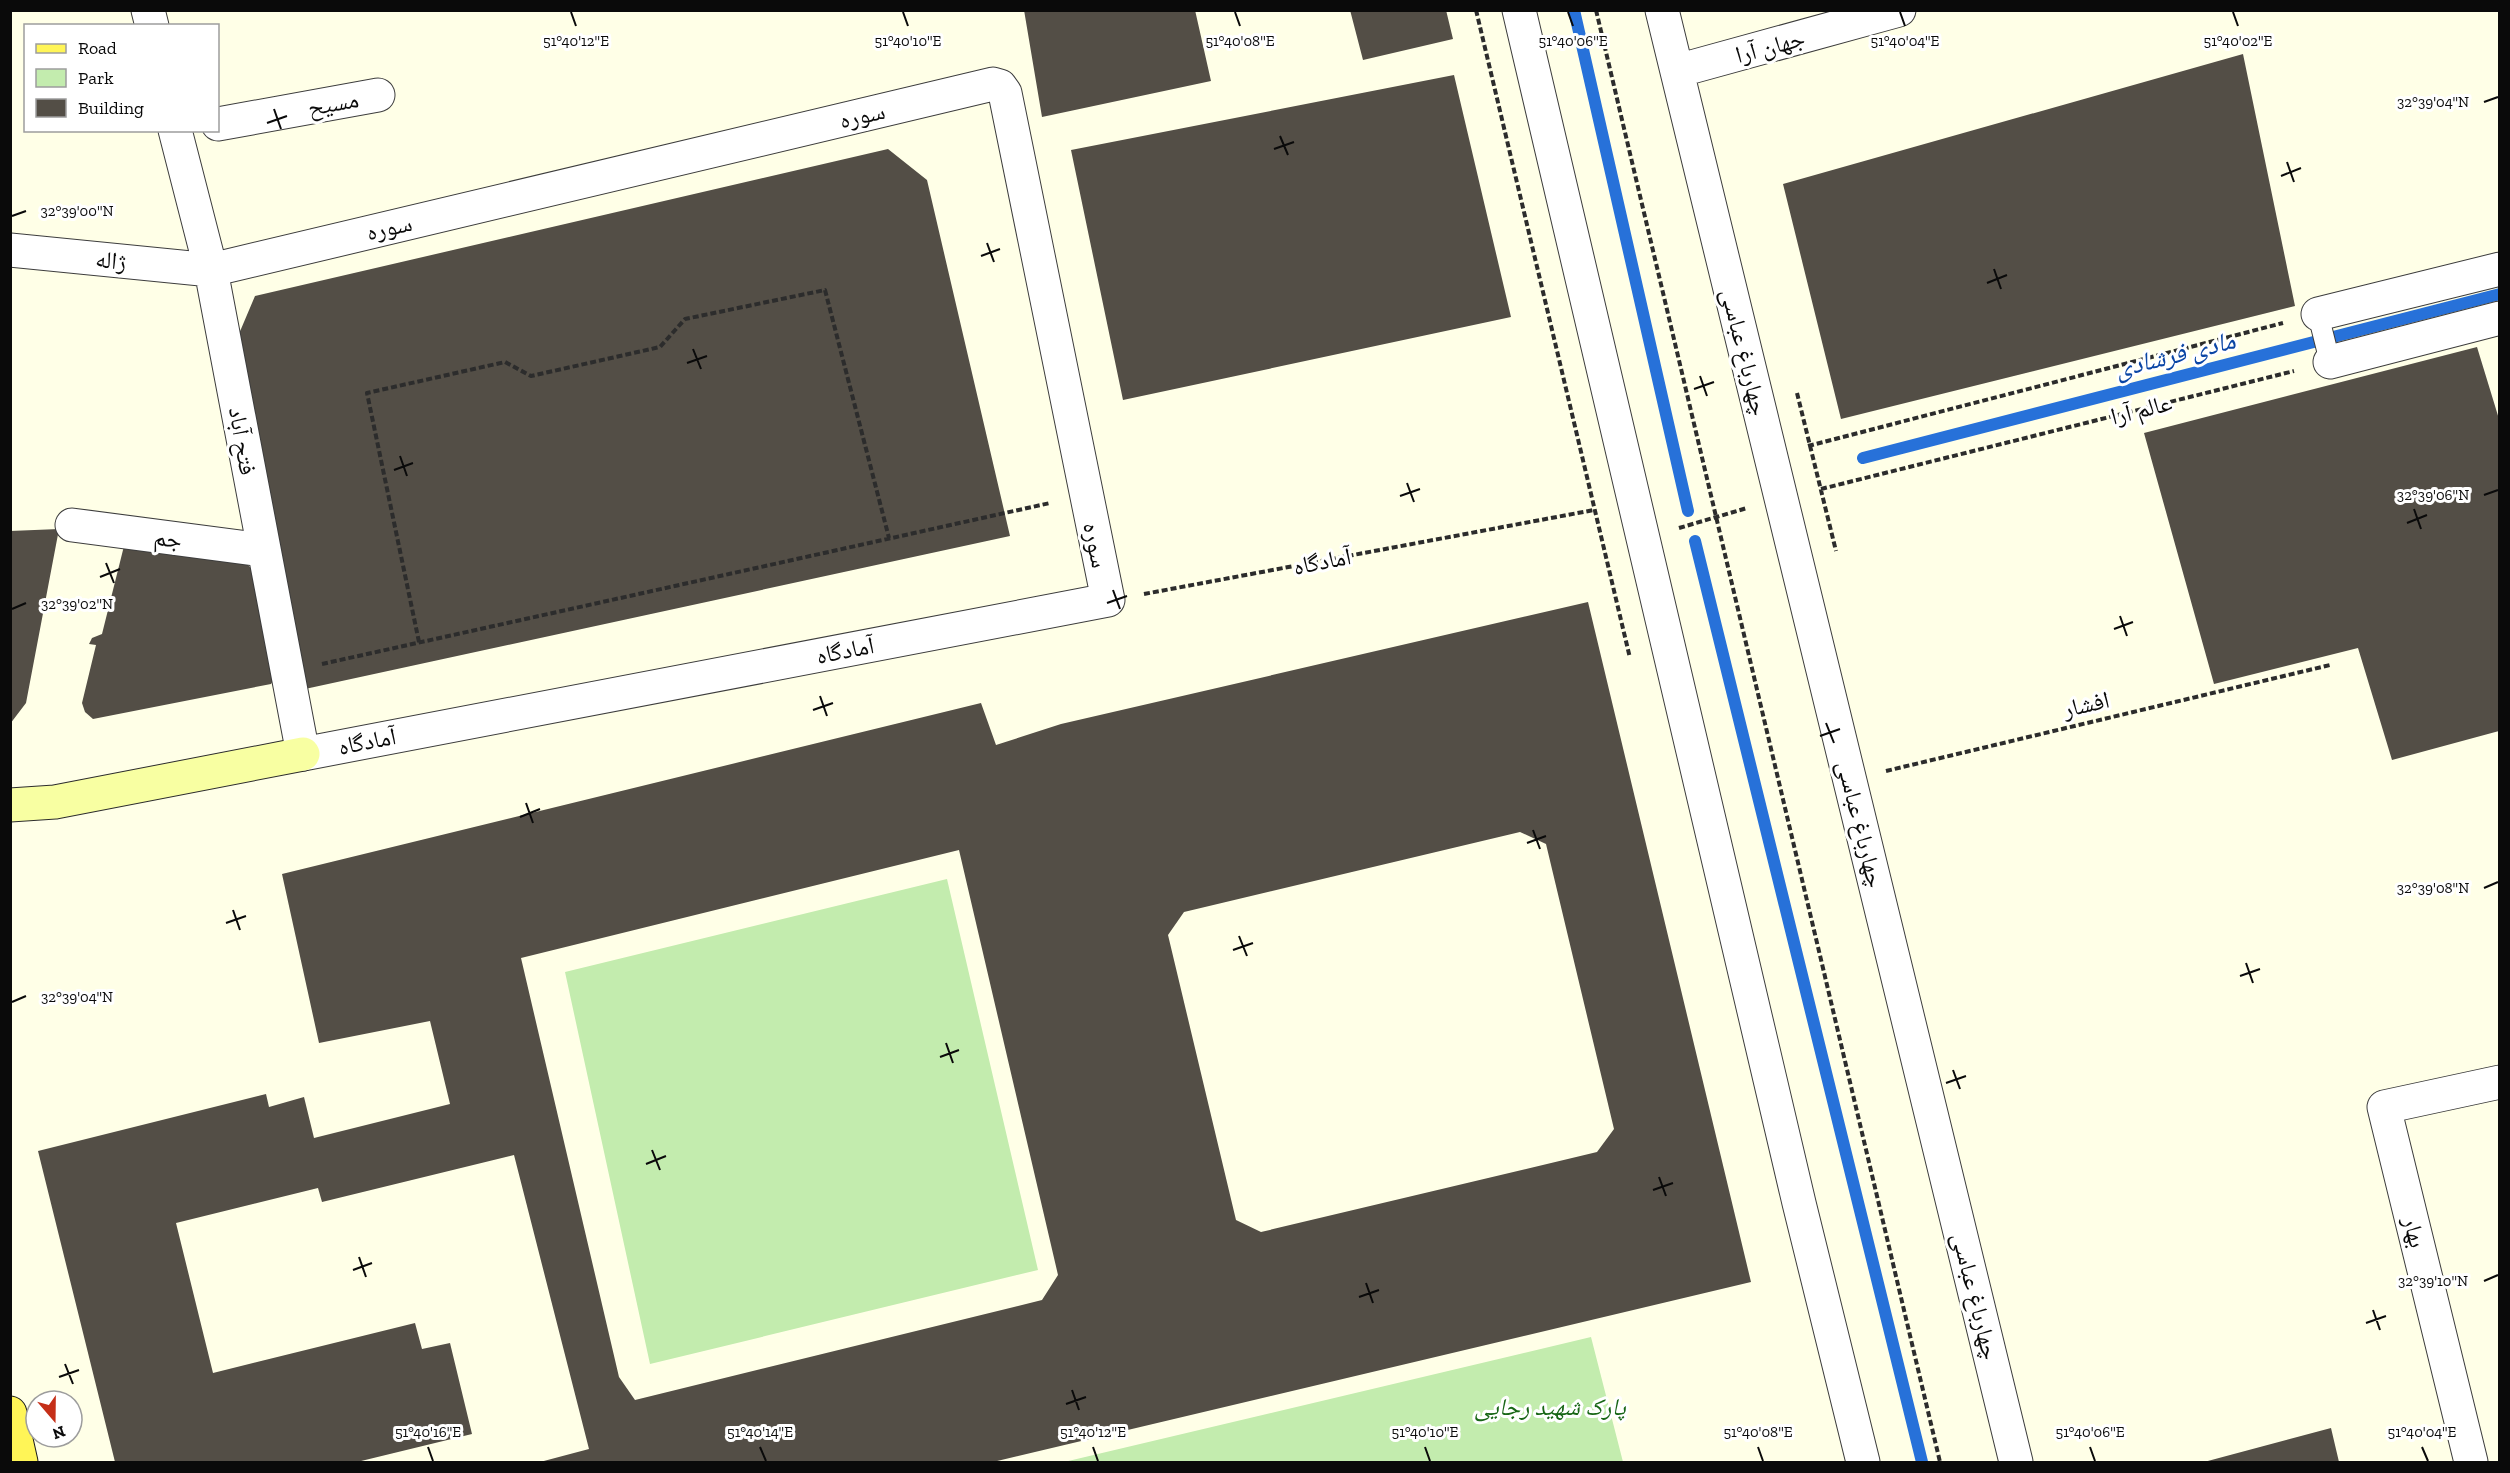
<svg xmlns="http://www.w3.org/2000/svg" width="2510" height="1473" viewBox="0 0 2510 1473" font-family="'Zilla Slab','Noto Naskh Arabic',serif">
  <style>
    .green { fill: #c3ecae }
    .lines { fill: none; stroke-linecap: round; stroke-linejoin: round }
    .stream { stroke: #2771d9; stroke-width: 12 }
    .building { fill: #534e46; fill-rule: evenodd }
    .lane-casing { stroke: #3d3d3d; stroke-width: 22 }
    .street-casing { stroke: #3d3d3d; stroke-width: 35 }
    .secondary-casing { stroke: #2c2c2c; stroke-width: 35 }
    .primary-casing { stroke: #1b1b1b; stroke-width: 35 }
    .path { stroke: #2c2c2c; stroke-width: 4; stroke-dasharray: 6 3; stroke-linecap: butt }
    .lane { stroke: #fff; stroke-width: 20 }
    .street { stroke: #fff; stroke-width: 33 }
    .secondary { stroke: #f8ffa2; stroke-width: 33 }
    .primary { stroke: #fff557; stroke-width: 33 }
    .ticks { fill: none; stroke: #0a0a0a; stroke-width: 2 }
    .labels { text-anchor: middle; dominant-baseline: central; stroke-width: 6; stroke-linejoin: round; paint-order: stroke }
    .street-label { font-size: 24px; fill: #0a0a0a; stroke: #fff }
    .park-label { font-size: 24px; font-style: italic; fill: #186616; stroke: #fff }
    .water-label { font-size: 26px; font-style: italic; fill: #0a45a5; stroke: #fff }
    .ticks-label { font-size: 15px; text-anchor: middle; fill: #0a0a0a; stroke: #fff; stroke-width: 6; stroke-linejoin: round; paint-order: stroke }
  </style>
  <rect width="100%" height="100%" fill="#ffffe7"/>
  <!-- green -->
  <path class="green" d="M947,879L1038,1270L650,1364L565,972Z
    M1591,1337L1623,1462H1064Z"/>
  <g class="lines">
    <!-- stream -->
    <path class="stream" d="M1574,10L1688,511
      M1863,458L2500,294
      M1695,541L1922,1462"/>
  </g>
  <!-- building -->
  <path class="building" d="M1024,10H1195L1211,81L1042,117Z
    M1350,10H1446L1453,39L1363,60Z
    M2243,54L2295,306L1841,419L1783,184Z
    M1454,75L1511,317L1123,400L1071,150Z
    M888,149L927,180L1010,536L305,689L230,355L255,296Z
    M2477,347L2499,419V731L2392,760L2358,648L2214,684L2144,433Z
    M59,529L26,703L10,724V531Z
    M124,546L241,557L257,575L279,671L271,684L93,719L85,712L82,703L96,645L89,644L92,638L102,634Z
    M1588,602L1751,1282L993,1462H540L589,1449L514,1155L322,1202L318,1188L176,1223L213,1373L415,1323L422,1349L450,1343L472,1434L357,1462H115L38,1151L266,1094L269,1107L304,1097L314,1138L450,1104L430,1021L319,1043L282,874L981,703L996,745L1061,724ZM1520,832L1546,844L1614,1129L1597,1152L1261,1232L1236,1220L1168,935L1184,912ZM959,850L1058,1275L1042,1300L635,1400L619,1377L521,958Z
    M2331,1428L2339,1462H2204Z"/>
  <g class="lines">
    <defs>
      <path id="lane" d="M2318,314L2330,362"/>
      <path id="street" d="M148,10L152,26
        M1519,10L1799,1203L1863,1462
        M1662,10L2016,1462
        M1677,71L1899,10
        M218,124L378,95
        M10,250L211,270L993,84L1000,86L1005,93L1108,600L303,754L211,270L175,130
        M2318,314L2500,269
        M2330,362L2500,318
        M72,525L263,550
        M2471,1462L2384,1107L2500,1082"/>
      <path id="secondary" d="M10,805L55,802L303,754"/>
      <path id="primary" d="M10,1413L21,1462"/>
    </defs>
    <!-- lane casing -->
    <use href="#lane" class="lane-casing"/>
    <!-- street casing -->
    <use href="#street" class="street-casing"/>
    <!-- secondary casing -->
    <use href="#secondary" class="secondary-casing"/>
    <!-- primary casing -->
    <use href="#primary" class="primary-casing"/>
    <!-- path -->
    <path class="path" d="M1476,10L1630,658
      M1596,10L1940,1462
      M1797,393L1836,551
      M1808,446L2283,323
      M1821,489L2294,371
      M1679,528L1747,508
      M1144,594L1594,510
      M419,642L367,393L505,362L531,376L660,347L685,319L825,290L889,538
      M322,664L1050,503
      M1886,771L2330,665"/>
    <!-- lane -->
    <use href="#lane" class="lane"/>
    <!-- street -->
    <use href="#street" class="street"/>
    <!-- secondary -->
    <use href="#secondary" class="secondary"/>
    <!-- primary -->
    <use href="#primary" class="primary"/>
  </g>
  <!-- ticks -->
  <path class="ticks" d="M571,12L576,26M903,12L908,26M1235,12L1240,26M1568,12L1573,26M1900,12L1905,26M2233,12L2238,26M2484,102L2498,97M274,109L281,129M267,123L287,116M1280,136L1288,155M1274,149L1294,142M2287,162L2294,182M2281,176L2301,168M12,216L26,211M987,243L994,262M981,256L1000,249M1994,269L2001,289M1987,283L2007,275M693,349L701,369M687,363L707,356M1700,376L1707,396M1694,389L1714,382M400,456L407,476M394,470L413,463M1407,483L1414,502M2484,495L2498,490M1400,496L1420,489M2414,509L2421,529M2407,523L2427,515M106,563L114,583M100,577L120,569M1113,590L1120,609M1107,603L1127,596M12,609L26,603M2120,616L2127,636M2114,629L2133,622M820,696L827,716M813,710L833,703M1826,723L1834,743M1820,736L1840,729M526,803L533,823M520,817L540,809M1533,830L1540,849M1527,843L1546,836M2484,888L2498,882M233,910L240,930M226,923L246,916M1239,936L1247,956M1233,950L1253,943M2246,963L2253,983M2240,976L2260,969M12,1002L26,996M946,1043L953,1063M940,1057L959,1050M1953,1070L1960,1089M1946,1083L1966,1076M652,1150L660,1170M646,1164L666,1156M1659,1177L1666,1196M1653,1190L1673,1183M359,1257L366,1277M353,1270L372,1263M2484,1281L2498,1275M1366,1283L1373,1303M1359,1297L1379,1290M2373,1310L2380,1330M2366,1323L2386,1316M65,1364L73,1384M59,1377L79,1370M1072,1390L1079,1410M1066,1404L1086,1397M428,1447L433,1461M760,1447L766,1461M1093,1447L1098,1461M1425,1447L1430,1461M1758,1447L1763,1461M2090,1447L2095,1461M2422,1447L2428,1461"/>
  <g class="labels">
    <!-- street labels -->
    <g class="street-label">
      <text transform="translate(1770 46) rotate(-15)">جهان آرا</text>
      <text transform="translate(333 103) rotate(-10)">مسیح</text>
      <text transform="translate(862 115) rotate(-13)">سوره</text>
      <text transform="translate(389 227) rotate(-13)">سوره</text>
      <text transform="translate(111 260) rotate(6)">ژاله</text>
      <text transform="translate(1745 352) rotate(76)">چهارباغ عباسی</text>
      <text transform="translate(2141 409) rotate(-14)">عالم آرا</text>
      <text transform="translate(243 441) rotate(80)">فتح آباد</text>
      <text transform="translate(168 538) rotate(7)">جم</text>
      <text transform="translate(1096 545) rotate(78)">سوره</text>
      <text transform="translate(1322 561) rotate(-11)">آمادگاه</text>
      <text transform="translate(845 650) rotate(-11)">آمادگاه</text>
      <text transform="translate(2086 704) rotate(-13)">افشار</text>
      <text transform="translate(367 741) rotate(-11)">آمادگاه</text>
      <text transform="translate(1861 824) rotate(76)">چهارباغ عباسی</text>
      <text transform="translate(2415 1232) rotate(76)">بهار</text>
      <text transform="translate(1976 1296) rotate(76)">چهارباغ عباسی</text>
    </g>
    <!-- park labels -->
    <g class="park-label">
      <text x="1550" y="1406">پارک شهید رجایی</text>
    </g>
    <!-- water labels -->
    <g class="water-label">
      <text transform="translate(2175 354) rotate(-14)">مادی فرشادی</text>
    </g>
  </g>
  <g class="ticks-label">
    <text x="576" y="46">51°40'12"E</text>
    <text x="908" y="46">51°40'10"E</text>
    <text x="1240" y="46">51°40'08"E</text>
    <text x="1573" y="46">51°40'06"E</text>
    <text x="1905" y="46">51°40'04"E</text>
    <text x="2238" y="46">51°40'02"E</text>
    <text x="2433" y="107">32°39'04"N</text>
    <text x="77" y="216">32°39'00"N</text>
    <text x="2433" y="500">32°39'06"N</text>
    <text x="77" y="609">32°39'02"N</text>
    <text x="2433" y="893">32°39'08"N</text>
    <text x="77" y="1002">32°39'04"N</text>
    <text x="2433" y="1286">32°39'10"N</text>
    <text x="428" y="1437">51°40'16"E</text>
    <text x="760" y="1437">51°40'14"E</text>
    <text x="1093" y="1437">51°40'12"E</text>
    <text x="1425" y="1437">51°40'10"E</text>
    <text x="1758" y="1437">51°40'08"E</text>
    <text x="2090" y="1437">51°40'06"E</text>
    <text x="2422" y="1437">51°40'04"E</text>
  </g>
  <!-- border -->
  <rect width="2510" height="1473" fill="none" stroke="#0a0a0a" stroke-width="24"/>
  <!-- legend -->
  <rect x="24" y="24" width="195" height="108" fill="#ffffff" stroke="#9d9d9d" stroke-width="1.5"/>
  <rect x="36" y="44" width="30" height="9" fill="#fff557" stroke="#9d9d9d" stroke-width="1.5"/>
  <text x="78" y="54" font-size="18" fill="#0a0a0a">Road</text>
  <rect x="36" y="69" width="30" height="18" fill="#c3ecae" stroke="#9d9d9d" stroke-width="1.5"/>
  <text x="78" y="84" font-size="18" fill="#0a0a0a">Park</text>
  <rect x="36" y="99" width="30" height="18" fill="#534e46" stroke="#9d9d9d" stroke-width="1.5"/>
  <text x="78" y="114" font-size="18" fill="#0a0a0a">Building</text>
  <!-- north arrow -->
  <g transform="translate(54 1419) rotate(160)"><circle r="28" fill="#ffffff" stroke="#9d9d9d" stroke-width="1.5"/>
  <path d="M0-4.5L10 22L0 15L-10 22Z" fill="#c52f18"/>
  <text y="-9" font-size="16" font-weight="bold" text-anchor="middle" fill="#0a0a0a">N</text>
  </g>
</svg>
